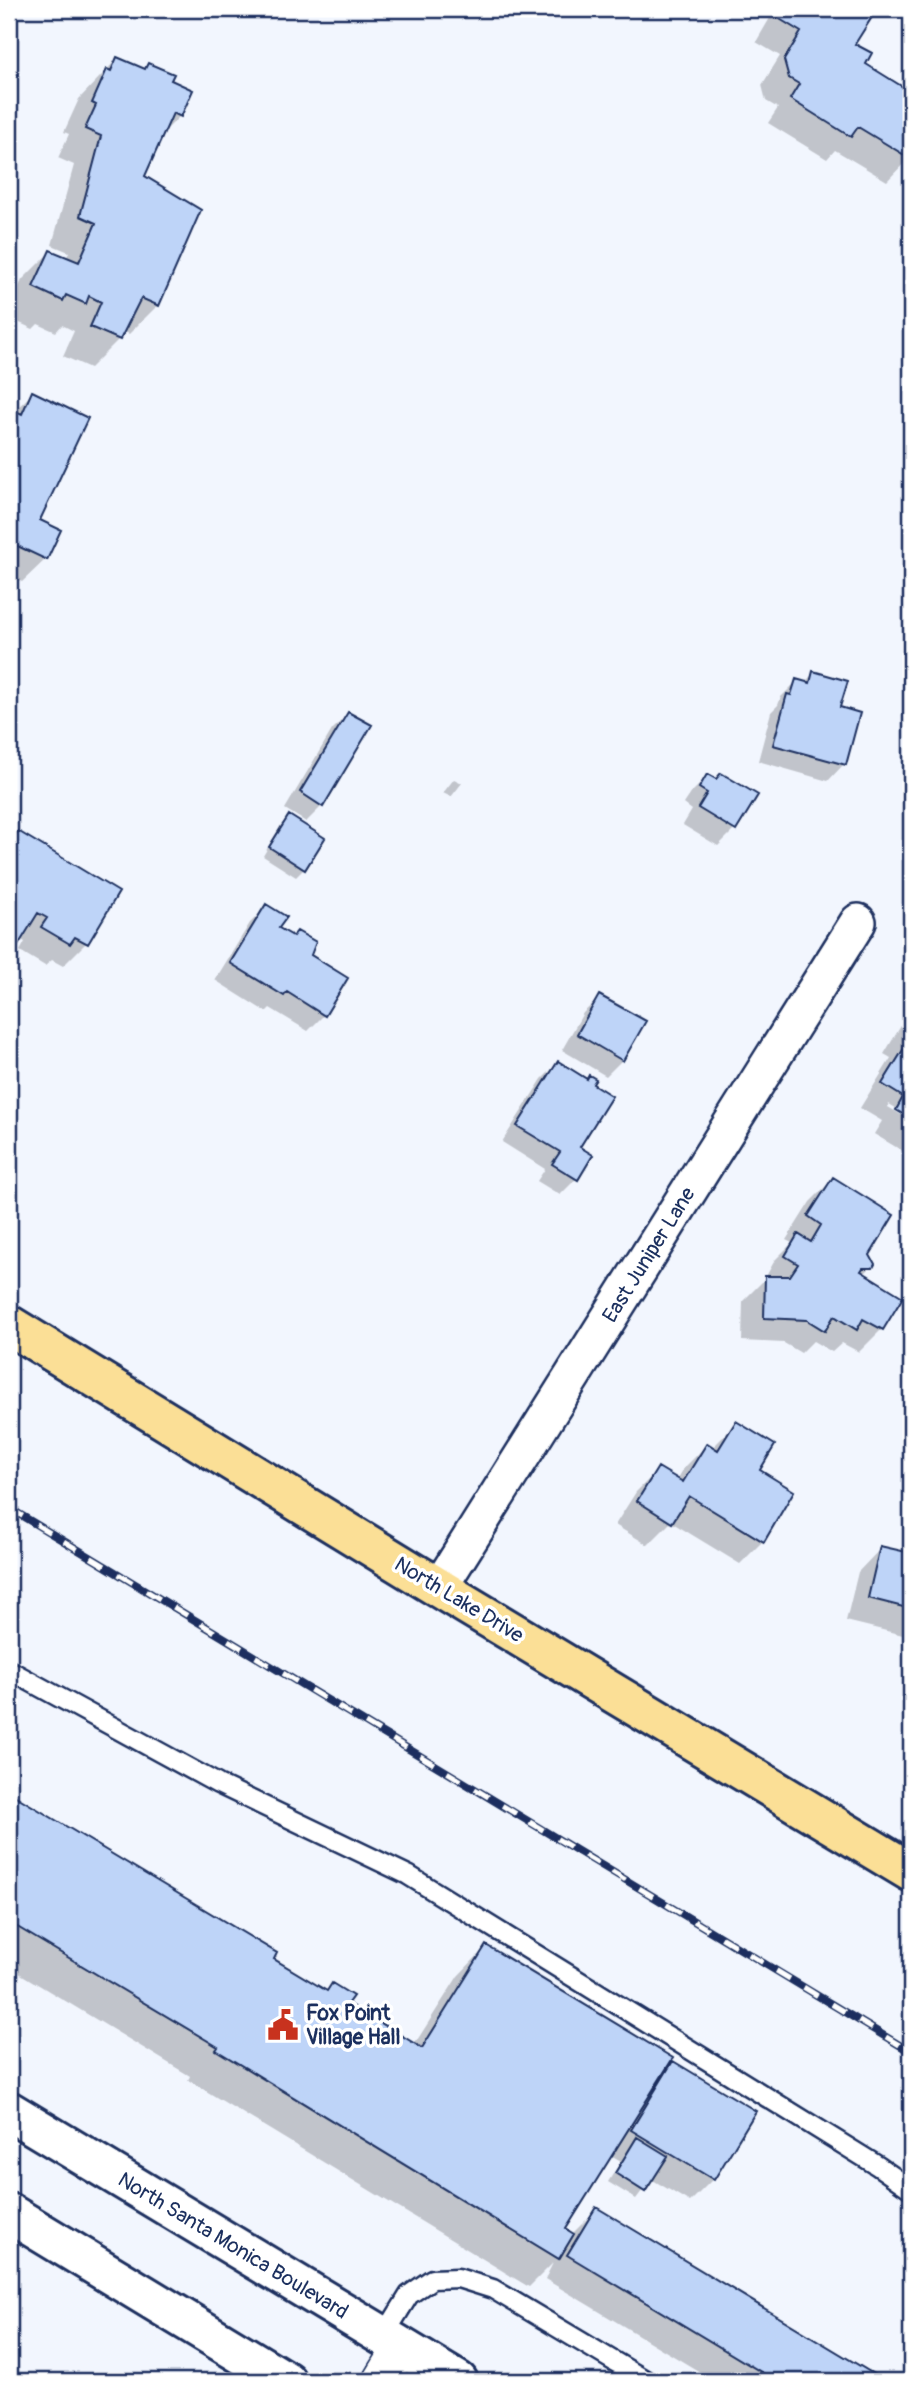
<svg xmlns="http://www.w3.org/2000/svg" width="920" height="2390" viewBox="0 0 920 2390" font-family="Pangolin,sans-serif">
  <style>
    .shadow { fill: #0003 }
    .building { fill: #bed4f8; stroke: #1b2f5e; stroke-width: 2 }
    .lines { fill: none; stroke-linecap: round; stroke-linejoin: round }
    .service-casing { stroke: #1b2f5e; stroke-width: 23 }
    .minor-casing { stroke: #1b2f5e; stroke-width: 40 }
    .tertiary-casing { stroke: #1b2f5e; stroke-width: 44 }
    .primary-casing { stroke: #1b2f5e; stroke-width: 44 }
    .service { stroke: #fff; stroke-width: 18 }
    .minor { stroke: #fff; stroke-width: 35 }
    .tertiary { stroke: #fff; stroke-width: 38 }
    .primary { stroke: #fbdf96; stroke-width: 38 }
    .rail-casing { stroke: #1b2f5e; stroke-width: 8 }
    .rail { stroke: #fff; stroke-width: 5; stroke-dasharray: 16; stroke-linecap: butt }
    .labels { text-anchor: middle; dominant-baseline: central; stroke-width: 7; stroke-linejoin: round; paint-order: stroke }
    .street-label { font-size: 21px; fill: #1b2f5e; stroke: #fff }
    .poi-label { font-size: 21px; font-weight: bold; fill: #1b2f5e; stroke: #fff; text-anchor: start }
  </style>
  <rect width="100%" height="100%" fill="#f2f6fe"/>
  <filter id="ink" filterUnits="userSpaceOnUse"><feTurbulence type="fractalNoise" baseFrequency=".0143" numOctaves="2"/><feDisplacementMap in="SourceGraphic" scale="14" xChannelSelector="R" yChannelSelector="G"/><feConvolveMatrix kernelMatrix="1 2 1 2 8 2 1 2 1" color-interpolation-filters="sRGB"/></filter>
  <g filter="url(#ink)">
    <!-- shadow -->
    <path class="shadow" d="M780,9H863L853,44L864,65L911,94V156L887,181L835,150L827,159L768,123L778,108L766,101L762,85L780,56L756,42L770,18Z
      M117,59L143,70L149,65L168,81L180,116L161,135L143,177L158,305L129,334L123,331L119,339L90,368L63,356L74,331L62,325L56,332L38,324L33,329L9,318V308L22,280L50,252L66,259L69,252L52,245L74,165L58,158L69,134L64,132L79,99Z
      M32,394L38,521L46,559L22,582L9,575V410L13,412Z
      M814,673L838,708L844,764L828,781L758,761L771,712L778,705L781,697L797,681L804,683Z
      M348,714L322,806L306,822L285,809L332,730Z
      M708,776L734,830L718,846L683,825L692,810L684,804L692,792Z
      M454,779L462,783L451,797L443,793Z
      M289,817L304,869L296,877L263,856L281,825Z
      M18,833L117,893L86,943L63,966L52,960L45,966L20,951L25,942L20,939L9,957V842Z
      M266,907L277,929L292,938L309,955L324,1015L308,1031L270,1008L266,1012L215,980L250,923Z
      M600,997L622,1060L606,1076L562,1050L583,1013Z
      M911,1014V1117L889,1104L888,1107L911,1121V1156L874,1134L882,1121L860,1108L891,1058L884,1054L902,1024Z
      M558,1063L586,1081L577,1147L576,1179L560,1195L537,1181L545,1169L502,1142L542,1079Z
      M833,1179L868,1255L871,1267L864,1274L882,1329L859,1352L842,1343L832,1352L813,1341L801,1353L784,1343L742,1341L743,1301L764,1280L775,1260L792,1243L786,1240L810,1202Z
      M736,1424L758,1470L763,1541L740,1564L671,1522L648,1545L615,1525L636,1492L659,1469L677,1480L684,1468L707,1445L712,1448Z
      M911,1541V1637L846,1621L858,1572L881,1548L908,1554Z
      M9,1794L275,1954L272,1960L325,1992L332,1985L345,2004L414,2045L458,1976L486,1947L664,2073L674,2063L713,2179L690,2202L651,2179L636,2199L608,2182L621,2161L611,2155L564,2229L572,2234L596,2210L881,2381H715L545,2279L553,2263L529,2287L188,2080L190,2076L9,1967Z"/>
    <!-- building -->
    <path class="building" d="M783,9H865L863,12L872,17L855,44L872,53L866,64L911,92V159L858,127L851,137L790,99L799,84L789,78L784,60L801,32L778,18Z
      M117,57L145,69L148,63L174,74L171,80L193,90L181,117L173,113L145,176L201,210L159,306L141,298L120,340L90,327L101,302L89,296L86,304L66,295L63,301L33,287L50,250L79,262L96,223L80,216L101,136L85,129L96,105L92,103L107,69L111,71Z
      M32,391L88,418L40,520L61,530L47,560L9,542V408L22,414Z
      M813,671L848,681L840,707L860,713L846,765L773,745L787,694L791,695L796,679L810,683Z
      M348,712L372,725L323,807L300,792Z
      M721,773L758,795L736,831L698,808L707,793L699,788L707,774L716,779Z
      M289,815L325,838L305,870L269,847Z
      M18,831L119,892L88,944L75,937L70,944L41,927L47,918L38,913L11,957L9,955V846Z
      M266,904L287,917L279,928L293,936L297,931L316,942L311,955L348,978L325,1016L287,992L284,996L230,963Z
      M599,995L646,1021L623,1061L577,1034Z
      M911,1037V1119L896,1110L903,1097L882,1084Z
      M558,1061L587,1079L589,1075L596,1079L593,1084L612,1096L580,1147L593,1155L578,1180L552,1164L560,1152L517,1126Z
      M833,1177L894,1215L870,1255L875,1264L873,1268H863L861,1271L903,1297L883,1330L863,1319L857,1330L834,1316L825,1331L807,1320L764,1318L765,1276H790L798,1264L785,1256L798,1234L811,1242L821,1225L808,1216Z
      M736,1421L775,1445L760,1470L794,1491L764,1542L689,1496L672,1523L637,1501L658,1467L683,1482L707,1443L718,1450Z
      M880,1546L911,1553V1609L868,1598Z
      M9,1792L277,1953L274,1959L327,1991L332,1983L353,1996L348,2003L422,2048L486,1945L673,2058L566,2229L574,2234L559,2259L216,2050L218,2047L9,1922Z
      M673,2061L756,2111L714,2180L631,2130Z
      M637,2137L668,2156L645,2192L615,2173Z
      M596,2207L885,2381H776L567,2255Z"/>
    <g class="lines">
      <defs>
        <path id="service" d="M9,1670L218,1784L408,1875L878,2166L911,2189
          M383,2337L409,2295L432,2279L458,2278L493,2289L647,2381"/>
        <path id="minor" d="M439,1588L858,922
          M381,2381L401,2348"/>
        <path id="tertiary" d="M9,2111L458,2381
          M9,2213L286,2381"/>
        <path id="primary" d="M9,1325L439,1588L911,1872"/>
      </defs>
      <!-- service casing -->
      <use href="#service" class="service-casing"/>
      <!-- minor casing -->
      <use href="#minor" class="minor-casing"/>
      <!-- tertiary casing -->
      <use href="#tertiary" class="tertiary-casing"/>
      <!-- primary casing -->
      <use href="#primary" class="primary-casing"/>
      <!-- service -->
      <use href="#service" class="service"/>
      <!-- minor -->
      <use href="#minor" class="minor"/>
      <!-- tertiary -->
      <use href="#tertiary" class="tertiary"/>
      <!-- primary -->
      <use href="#primary" class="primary"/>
      <defs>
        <path id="rail" d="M9,1508L911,2052"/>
      </defs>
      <!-- rail casing -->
      <use href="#rail" class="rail-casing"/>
      <!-- rail -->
      <use href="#rail" class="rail"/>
    </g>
  </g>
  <!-- icons -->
  <defs>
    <symbol id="civic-bare" viewBox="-9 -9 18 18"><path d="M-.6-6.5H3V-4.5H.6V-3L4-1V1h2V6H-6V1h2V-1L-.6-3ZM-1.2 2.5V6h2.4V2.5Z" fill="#c8321e" stroke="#fff" stroke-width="2.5" paint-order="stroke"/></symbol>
  </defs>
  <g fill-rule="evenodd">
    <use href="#civic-bare" x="261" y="2003" width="44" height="44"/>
  </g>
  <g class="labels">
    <!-- street labels -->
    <g class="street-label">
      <text transform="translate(649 1255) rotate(-58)">East Juniper Lane</text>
      <text transform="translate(459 1600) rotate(31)">North Lake Drive</text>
      <text transform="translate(233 2246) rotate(31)">North Santa Monica Boulevard</text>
    </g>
    <!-- poi labels -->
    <g class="poi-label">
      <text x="306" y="2013">Fox Point<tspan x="306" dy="24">Village Hall</tspan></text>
    </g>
  </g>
  <!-- margin -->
  <rect width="920" height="2390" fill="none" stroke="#fff" stroke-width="35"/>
  <rect x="18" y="18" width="885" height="2355" fill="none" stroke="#1b2f5e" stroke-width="2.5" filter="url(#ink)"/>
</svg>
